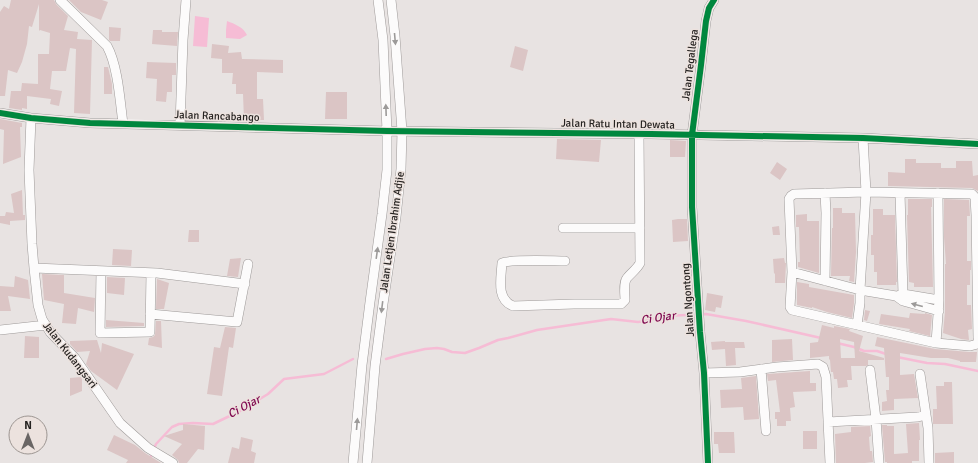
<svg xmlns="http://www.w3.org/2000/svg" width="978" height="463" viewBox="0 0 978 463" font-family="Signika,sans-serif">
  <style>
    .water { fill: #f6bcd5 }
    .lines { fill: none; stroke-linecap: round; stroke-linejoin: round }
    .stream { stroke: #f6bcd5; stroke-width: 2.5 }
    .building { fill: #dbc5c5; fill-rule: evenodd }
    .minor-casing { stroke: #9e9a99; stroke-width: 10 }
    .minor { stroke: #fcfbfb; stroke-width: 9 }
    .cycleway-casing { stroke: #ece2de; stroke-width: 8 }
    .cycleway { stroke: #00873e; stroke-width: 6 }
    .oneway { fill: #9c9a99 }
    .labels { text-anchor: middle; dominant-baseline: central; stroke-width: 3; stroke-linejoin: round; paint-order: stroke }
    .street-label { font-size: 11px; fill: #262321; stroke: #ece2de }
    .water-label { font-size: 12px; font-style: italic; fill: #800950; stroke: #ece2de }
  </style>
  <rect width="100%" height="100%" fill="#e8e3e2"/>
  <!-- water -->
  <path class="water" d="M195,16L209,18L207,47L193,46Z
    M227,21C235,24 243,27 247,35L240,39L226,38V30Z"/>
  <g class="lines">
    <!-- stream -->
    <path class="stream" d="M837,343L854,347L864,351H877L886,354
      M897,357L927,363L945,364L978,371
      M386,359L403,354L425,349L437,348L444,349L452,352L465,353L479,348L498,340L508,338L537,330L611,319L638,322L645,321L666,316L706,314L746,321L821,338
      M148,463L156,444L172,427L179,424L193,423L213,424L240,411L268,394L284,379L324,374L353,359"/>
  </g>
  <!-- building -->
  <path class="building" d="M11,0H54L56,4L68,16L64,30L78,32L77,39L92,40L90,114L74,113L76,49L70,48L66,71H52L50,89L62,91L59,106L50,104L51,99L27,96V109L22,108V110L9,108L11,91H21L22,83L38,84V54H49L50,33L40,30L39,31V4L32,27L29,26L27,44L22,62L17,73L8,70L5,96H0V12L4,6L9,9Z
    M69,0H102L108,2L101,20L81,12Z
    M109,27L121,28L120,41H110L109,40Z
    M153,30H162V32H178L177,46L152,44Z
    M212,44L229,46L228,53L241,52L242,59L283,60V73L257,72V99H263L264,120H244L243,94H236V84H232L233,73H222V59L211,58Z
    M515,46L528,50L523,71L510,67Z
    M147,62L176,63V75H172V92H167L166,102L156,101L157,79L146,78Z
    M104,67H108L112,84V94H104Z
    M326,92H347V119H325Z
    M0,119L22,123V127H20L21,157L3,164L4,130L0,129Z
    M557,139L601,140L599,162L556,159Z
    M670,140L686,141L685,157H670Z
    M905,159H916V163H941V168H956V161H972L973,176L978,175V191L972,188L888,186V172L905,173Z
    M777,162L787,169L780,180L770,173Z
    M22,190L23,215H25V220L10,221V225L0,223V216H5L6,212L14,213L11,194Z
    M908,199H932V207H931L933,287H914V283L909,282L907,215H908Z
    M944,199L969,200L970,216H967V261H971V270H970V285H967V305H971L972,329L968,330L969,340L961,339L943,333L945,312V264H946L944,237Z
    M833,208H842V213H855L856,252L854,282L849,281L850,276H831L832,228H833Z
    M873,209H883V215H895L897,282H896V285H877V272H874V255H871V235H873Z
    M807,214V221H819V273L798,267V262H800L799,227H796V215Z
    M678,219H687L688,241L673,242L672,220Z
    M779,226L780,235H773L772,227Z
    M189,230H199V242H188Z
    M113,249L132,250L131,266L112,265Z
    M241,258L238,277L227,276L230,259Z
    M784,258L785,263H786L785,283H775V273L774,274L773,259Z
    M42,274L64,275V293L95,298L94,312L78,308L76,324L62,323L64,304L44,300Z
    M15,276L28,280L30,299L8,296L11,311H0V286L14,287Z
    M107,277L125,278L124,295L107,293Z
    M157,279L169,283L164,309H156Z
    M797,282L809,284V287L854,295V303L852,318L827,312L812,307V308L797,305Z
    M707,293L723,296L721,308L716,307L715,312L705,310Z
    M865,310L870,311L867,321L864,320Z
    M910,313L925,314V313L932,315L930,336L909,331L910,329L879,324L881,314L909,318Z
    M106,320L144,323V326L106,327Z
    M156,321H161L162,348L148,345L149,338L153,337L155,335Z
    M822,325L834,328V326L850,329L849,331L863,336L859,351L884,358V360H868V365L866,366H851L852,380H847L848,387L838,388L837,379H834L833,372H831L830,360L829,359V356L810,358V343L818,342ZM840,339L854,342L855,358H841Z
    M225,327L236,328L233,348L229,347L222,396L207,394L214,347L220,348Z
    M25,336L39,337V358H24Z
    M877,337L935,349L969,352H977L976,362H960V361L948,358H931L900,353V375L914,374L918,398L894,399V410L882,411V402L887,401L886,390H889V377H886L884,348L875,346Z
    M792,339L793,360L772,362V340Z
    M97,340L101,353L102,343L134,354L117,390L91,371L86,364L90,351L77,352L70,344V341Z
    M725,341V342H744L745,348H735L736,365L726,366L725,349L712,350L711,342Z
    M810,371V383H816V391L793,392L795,407L790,408L791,421H786V426H777V419H775V412H780L776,380L768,381L767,374Z
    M756,376L759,419L744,420L743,407L721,408L720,390L742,389L741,378Z
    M81,377L82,379V391L70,396V378Z
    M944,382H952L953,424H933V409H937L936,386H944Z
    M919,423L920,440H919V461H912V463H887V462H885L882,425H887V426H894V454L908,453L906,424Z
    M183,424L205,426L204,450L198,449L187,463H179L178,460L172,455L182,444L164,436L183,430Z
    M870,426L871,436L869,437L870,451H872L873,462L865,463H836L835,434L851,432V427Z
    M803,431H817V449H803Z
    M714,432H734L735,453H719L718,444H714Z
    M114,435L135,445L145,453L161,463H126L128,460L107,450Z
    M241,437L253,440L251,451L256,453L254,463H228L232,447L239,449Z
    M954,452V463H935V453Z"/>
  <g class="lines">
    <defs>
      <path id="minor" d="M60,0L107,46C118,66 120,101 123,124
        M0,113L31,118L90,123L387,131L651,134L863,138L978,144
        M31,118L29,170L32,244L34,268L38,305L42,319L50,332L75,358L120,423L148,448L173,463
        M180,125L183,40L186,0
        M863,138L866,192L860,290L896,296L903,301L939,311
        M825,193L826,213L825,281
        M900,193L903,294
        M563,228H640
        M565,261C553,261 510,259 502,263C501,279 496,299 513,306L574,304H621L625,300C625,294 623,283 627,278C632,272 637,269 640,263L639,134
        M34,268L157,273L245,284
        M101,271L100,333L150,332L151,273
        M792,272L789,199L791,196L794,194L866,192L972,194L975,197L976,215L978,338
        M897,296L903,294L939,300
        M150,314L237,322L248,264
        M857,325L860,303V290L792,272L790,307L792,310L936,343L939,300L938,193
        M0,330L46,325
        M936,343L970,346L977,344L978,341
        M761,369L766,431
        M870,370L876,419L879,463
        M704,373L740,372L777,367L818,364L823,367L826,377L830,463
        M920,374L926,415
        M828,422L918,417L926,415L928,428L929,463
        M353,463L362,365L370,302L382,214L387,170V131L383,40L378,0
        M367,463L375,366L383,304L396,217L401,169L402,131L395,36L391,0
        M708,463L704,373L700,332L692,207V135L701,65L706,21L709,8L714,0"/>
    </defs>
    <!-- minor casing -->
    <use href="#minor" class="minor-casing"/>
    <!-- minor -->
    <use href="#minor" class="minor"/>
    <defs>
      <path id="cycleway" d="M0,113L31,118L90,123L387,131L651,134L863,138L978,144
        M708,463L704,373L700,332L692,207V135L701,65L706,21L709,8L714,0"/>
    </defs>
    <!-- cycleway casing -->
    <use href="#cycleway" class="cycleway-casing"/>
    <!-- cycleway -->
    <use href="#cycleway" class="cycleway"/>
  </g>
  <!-- one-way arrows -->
  <defs><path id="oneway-solid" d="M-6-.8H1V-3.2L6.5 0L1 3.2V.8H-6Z"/></defs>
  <g class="oneway">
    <use href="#oneway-solid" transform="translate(395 39) rotate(85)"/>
    <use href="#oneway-solid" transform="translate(386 110) rotate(-92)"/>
    <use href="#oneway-solid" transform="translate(377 253) rotate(-82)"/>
    <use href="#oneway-solid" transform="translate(917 305) rotate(-165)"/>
    <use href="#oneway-solid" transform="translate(382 307) rotate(97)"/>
    <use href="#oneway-solid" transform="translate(357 424) rotate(-85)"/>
  </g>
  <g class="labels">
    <!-- street labels -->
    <g class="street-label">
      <text transform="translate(690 65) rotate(-83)">Jalan Tegallega</text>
      <text transform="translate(217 116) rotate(2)">Jalan Rancabango</text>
      <text transform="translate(618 124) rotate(1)">Jalan Ratu Intan Dewata</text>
      <text transform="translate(392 232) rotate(-82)">Jalan Letjen Ibrahim Adjie</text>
      <text transform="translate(688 300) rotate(-94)">Jalan Ngontong</text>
      <text transform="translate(70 355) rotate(52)">Jalan Kudangsari</text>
    </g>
    <!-- water labels -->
    <g class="water-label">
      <text transform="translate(658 318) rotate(-8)">Ci Ojar</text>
      <text transform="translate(244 407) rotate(-28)">Ci Ojar</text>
    </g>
  </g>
  <!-- north arrow -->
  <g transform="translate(28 435)"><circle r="19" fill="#ece2de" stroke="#9d9692"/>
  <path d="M0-3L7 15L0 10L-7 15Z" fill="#6a6665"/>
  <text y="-6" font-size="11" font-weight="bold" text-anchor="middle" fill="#262321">N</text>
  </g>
</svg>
